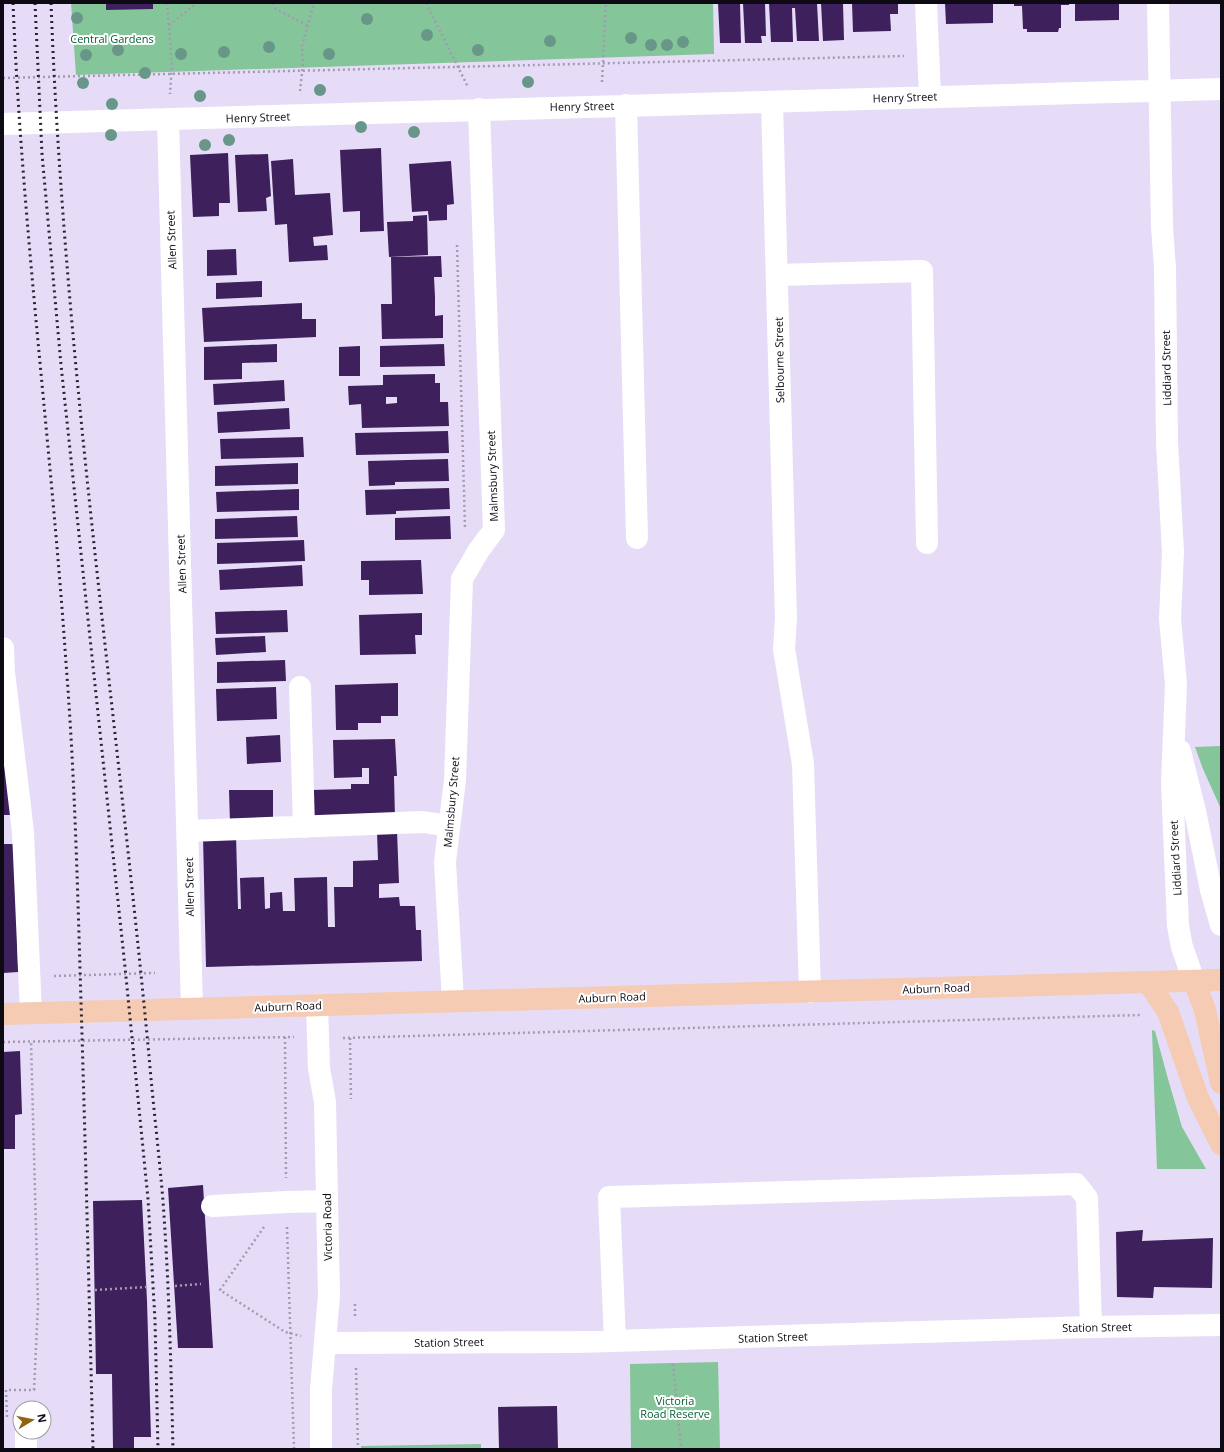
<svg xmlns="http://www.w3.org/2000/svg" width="1224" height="1452" viewBox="0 0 1224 1452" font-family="'Open Sans',sans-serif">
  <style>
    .green { fill: #84c599 }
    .building { fill: #3d205c; fill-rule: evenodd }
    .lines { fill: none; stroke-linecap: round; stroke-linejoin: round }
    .path { stroke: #a39bb0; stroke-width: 2.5; stroke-dasharray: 2 3; stroke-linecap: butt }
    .minor { stroke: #fff; stroke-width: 22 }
    .major { stroke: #f5cbb3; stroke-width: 22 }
    .rail { stroke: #28232e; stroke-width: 3; stroke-dasharray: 2 4; stroke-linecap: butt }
    .tree { fill: #68978a }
    .labels { text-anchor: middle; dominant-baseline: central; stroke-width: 4; stroke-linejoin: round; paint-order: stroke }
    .park-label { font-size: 11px; fill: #005e31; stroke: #fff }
    .street-label { font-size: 11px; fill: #0e0a13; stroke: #fff }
  </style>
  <rect width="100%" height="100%" fill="#e6dcf7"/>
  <!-- green -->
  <path class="green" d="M71,3H713L714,54L76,75Z
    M1221,746V809L1203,769L1195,747Z
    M1152,1030L1155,1031L1168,1079L1182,1127L1206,1169H1157Z
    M718,1362L720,1449H631L630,1364Z
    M481,1444V1449H361V1446Z"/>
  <!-- building -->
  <path class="building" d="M106,3H153V9L106,10Z
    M718,3H740L741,43H720Z
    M743,3H765L766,36H761L762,43H745Z
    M769,3H817L819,41H797L795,8H792L793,42H771Z
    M821,3H843L844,40L823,41Z
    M852,3H898V14H890L891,31L853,32Z
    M945,3H993V23L946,24Z
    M1014,3H1069V5H1061V28H1059L1058,32H1027V29H1023L1022,6H1014Z
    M1075,3H1119V20L1075,21Z
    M381,148L384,231L360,232V211L343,212L340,150Z
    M228,153L230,203H219V216L193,217L190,155Z
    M268,154L271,196L266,198L267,211L238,212L235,155Z
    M293,159L295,195L330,193L333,235L313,237L314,246L327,245L328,260L289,262L287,224L275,225L271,161Z
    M451,161L454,204L447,205V220L429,221L428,211L412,212L409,164Z
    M427,215L428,255L389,257L387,222L413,221V216Z
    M236,249L237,275L207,276V250Z
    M441,256L442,277H434L435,297V316L443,315V338L382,339L381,304H392L391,257Z
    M262,281V297L216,299V283Z
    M302,303V319H316V337L204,342L202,308Z
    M277,344V362L242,363V379L204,380V347Z
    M444,344L445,366L380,367V346Z
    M360,346V376H339V347Z
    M435,374V383H440V402H448L449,426L362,428L361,404L349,405L348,386L383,385V375ZM386,397H397V403L386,404Z
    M284,380L285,401L214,405L213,384Z
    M289,408L290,429L218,433L217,412Z
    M448,431L449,453L356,455L355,433Z
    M303,437L304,457L221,459L220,439Z
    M448,459L449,481L395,482V485L369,486L368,461Z
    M298,463V484L215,486V466Z
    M449,488L450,509L396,511V514L366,515L365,490Z
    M299,489V510L217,512L216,492Z
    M297,516L298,537L215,539V519Z
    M450,516L451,539L395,540V518Z
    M304,540L305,561L217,564V543Z
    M421,560L423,594L369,595V580H361V561Z
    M302,565L303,586L220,590L219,570Z
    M287,610L288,632L216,634L215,612Z
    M422,613V635H415L416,654L360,655L359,615Z
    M265,636L266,652L216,655L215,638Z
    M285,660L286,681L217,683V662Z
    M398,683V716H381V723H358V730H336L335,685Z
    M276,687L277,719L217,721L216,689Z
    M3,714L14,815H3Z
    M280,735L281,762L247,764L246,737Z
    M395,739L397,776H394L395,819L312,817L311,790L351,789V784H369V768H362V777L334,778L333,740Z
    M229,790H273V823H230Z
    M397,831L399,883L379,884V898L399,897L400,906H415L416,930H421L422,961L206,967L203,836L236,835L238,909H241L240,878L264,877L265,909L270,908V893L282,892L283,911H295L294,878L327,877L328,927H335L334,887H353V861L378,860L377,832Z
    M3,844H15L18,972L3,973Z
    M20,1051L22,1114L15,1115V1149H3V1052Z
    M203,1185L213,1348H178L168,1188Z
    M142,1200L147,1301L151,1437H134V1449H113L112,1374H96L93,1201Z
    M1143,1230L1142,1241L1213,1238L1212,1288L1154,1287L1153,1298L1117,1297L1116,1232Z
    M557,1406L558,1449H499L498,1407Z"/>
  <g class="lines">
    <!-- path -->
    <path class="path" d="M167,3L172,64L170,94
      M273,3L276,9L308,26
      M426,3L468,87
      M169,25L197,3
      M3,78L904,56
      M602,82L606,3
      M300,91L303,63L302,46L314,3
      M457,245L465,527
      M54,976L155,973
      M285,1037L286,1178
      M343,1038L1141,1015
      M350,1038L351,1099
      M3,1042L294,1037
      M264,1227L220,1290L285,1332L301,1336
      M287,1227L294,1449
      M175,1286L201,1284
      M95,1290L147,1287
      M355,1304V1319
      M673,1364L681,1449
      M356,1368L358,1449
      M7,1417L6,1390H34L38,1305L31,1041"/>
    <!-- minor -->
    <path class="minor" d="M926,3L930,96
      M1158,3L1162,227L1165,268L1167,442L1173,552L1170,619L1176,684L1172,783L1178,926L1182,947L1194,981
      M772,102L786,618L784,649L803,764L810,992
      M626,105L637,538
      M168,119L192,1008
      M3,124C409,112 815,99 1221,89
      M777,275L922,271L927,543
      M3,648L4,672L23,832L31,1013
      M300,687L304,827
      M1180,751L1195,811L1211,890L1221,925
      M188,831L423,822L449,826
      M453,1001L445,862L455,780L462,579L479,550L494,530L479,109
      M317,1005L319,1068L325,1102L329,1295L321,1389V1449
      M212,1206L287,1202L327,1201
      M615,1341L609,1197L1076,1184L1087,1198L1091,1327
      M325,1343L577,1342L1091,1327L1221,1325
      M26,1432V1449"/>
    <!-- major -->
    <path class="major" d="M1194,981L1205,1010L1221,1083
      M1148,982L1168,1012L1198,1098L1221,1144
      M3,1014L1221,980"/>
    <!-- rail -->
    <path class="rail" d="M13,3C22,224 51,443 66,663C74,765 77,867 80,969C85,1129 89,1289 93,1449
      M35,3L42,154L61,365L125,967L148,1199L155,1320L158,1449
      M51,3C64,356 116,705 149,1056C153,1104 159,1153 163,1201C169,1284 171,1366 173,1449"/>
  </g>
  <!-- trees -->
  <g class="tree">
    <circle cx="77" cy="18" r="6"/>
    <circle cx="367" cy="19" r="6"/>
    <circle cx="427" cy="35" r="6"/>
    <circle cx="631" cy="38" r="6"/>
    <circle cx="550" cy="41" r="6"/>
    <circle cx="683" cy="42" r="6"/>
    <circle cx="651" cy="45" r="6"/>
    <circle cx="667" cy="45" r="6"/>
    <circle cx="269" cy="47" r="6"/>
    <circle cx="118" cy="50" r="6"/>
    <circle cx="478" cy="50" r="6"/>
    <circle cx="224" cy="52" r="6"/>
    <circle cx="181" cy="54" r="6"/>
    <circle cx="329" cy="54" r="6"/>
    <circle cx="86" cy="55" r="6"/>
    <circle cx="145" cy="73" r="6"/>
    <circle cx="528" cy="82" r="6"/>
    <circle cx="83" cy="83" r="6"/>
    <circle cx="320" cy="90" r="6"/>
    <circle cx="200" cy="96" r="6"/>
    <circle cx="112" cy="104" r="6"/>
    <circle cx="361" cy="127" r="6"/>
    <circle cx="414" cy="132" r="6"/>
    <circle cx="111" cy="135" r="6"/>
    <circle cx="229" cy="140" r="6"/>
    <circle cx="205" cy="145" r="6"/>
  </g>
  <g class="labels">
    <!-- park labels -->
    <g class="park-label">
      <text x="112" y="38">Central Gardens</text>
      <text x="675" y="1400">Victoria<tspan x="675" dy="13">Road Reserve</tspan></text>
    </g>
    <!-- street labels -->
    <g class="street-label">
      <text transform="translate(905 97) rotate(-2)">Henry Street</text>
      <text transform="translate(582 106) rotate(-1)">Henry Street</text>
      <text transform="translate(258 117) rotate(-2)">Henry Street</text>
      <text transform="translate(171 240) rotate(-92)">Allen Street</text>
      <text transform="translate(779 360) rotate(-91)">Selbourne Street</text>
      <text transform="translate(1166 368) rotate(-91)">Liddiard Street</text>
      <text transform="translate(492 476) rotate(-92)">Malmsbury Street</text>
      <text transform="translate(181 564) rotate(-92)">Allen Street</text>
      <text transform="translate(451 802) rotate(-85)">Malmsbury Street</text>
      <text transform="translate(1175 858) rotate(-93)">Liddiard Street</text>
      <text transform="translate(189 887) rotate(-91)">Allen Street</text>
      <text transform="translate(936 988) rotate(-2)">Auburn Road</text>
      <text transform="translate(612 997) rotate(-2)">Auburn Road</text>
      <text transform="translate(288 1006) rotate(-2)">Auburn Road</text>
      <text transform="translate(327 1227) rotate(-91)">Victoria Road</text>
      <text transform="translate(1097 1327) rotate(-1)">Station Street</text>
      <text transform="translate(773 1337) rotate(-2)">Station Street</text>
      <text transform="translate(449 1342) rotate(-1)">Station Street</text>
    </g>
  </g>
  <!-- border -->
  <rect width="1224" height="1452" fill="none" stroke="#0e0a13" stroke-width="8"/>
  <!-- north arrow -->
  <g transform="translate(32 1420) rotate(80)"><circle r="19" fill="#ffffff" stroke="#9f9da1"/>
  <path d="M0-3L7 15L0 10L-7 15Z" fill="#91630f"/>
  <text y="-6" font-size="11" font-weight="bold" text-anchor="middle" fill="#0e0a13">N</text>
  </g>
</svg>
